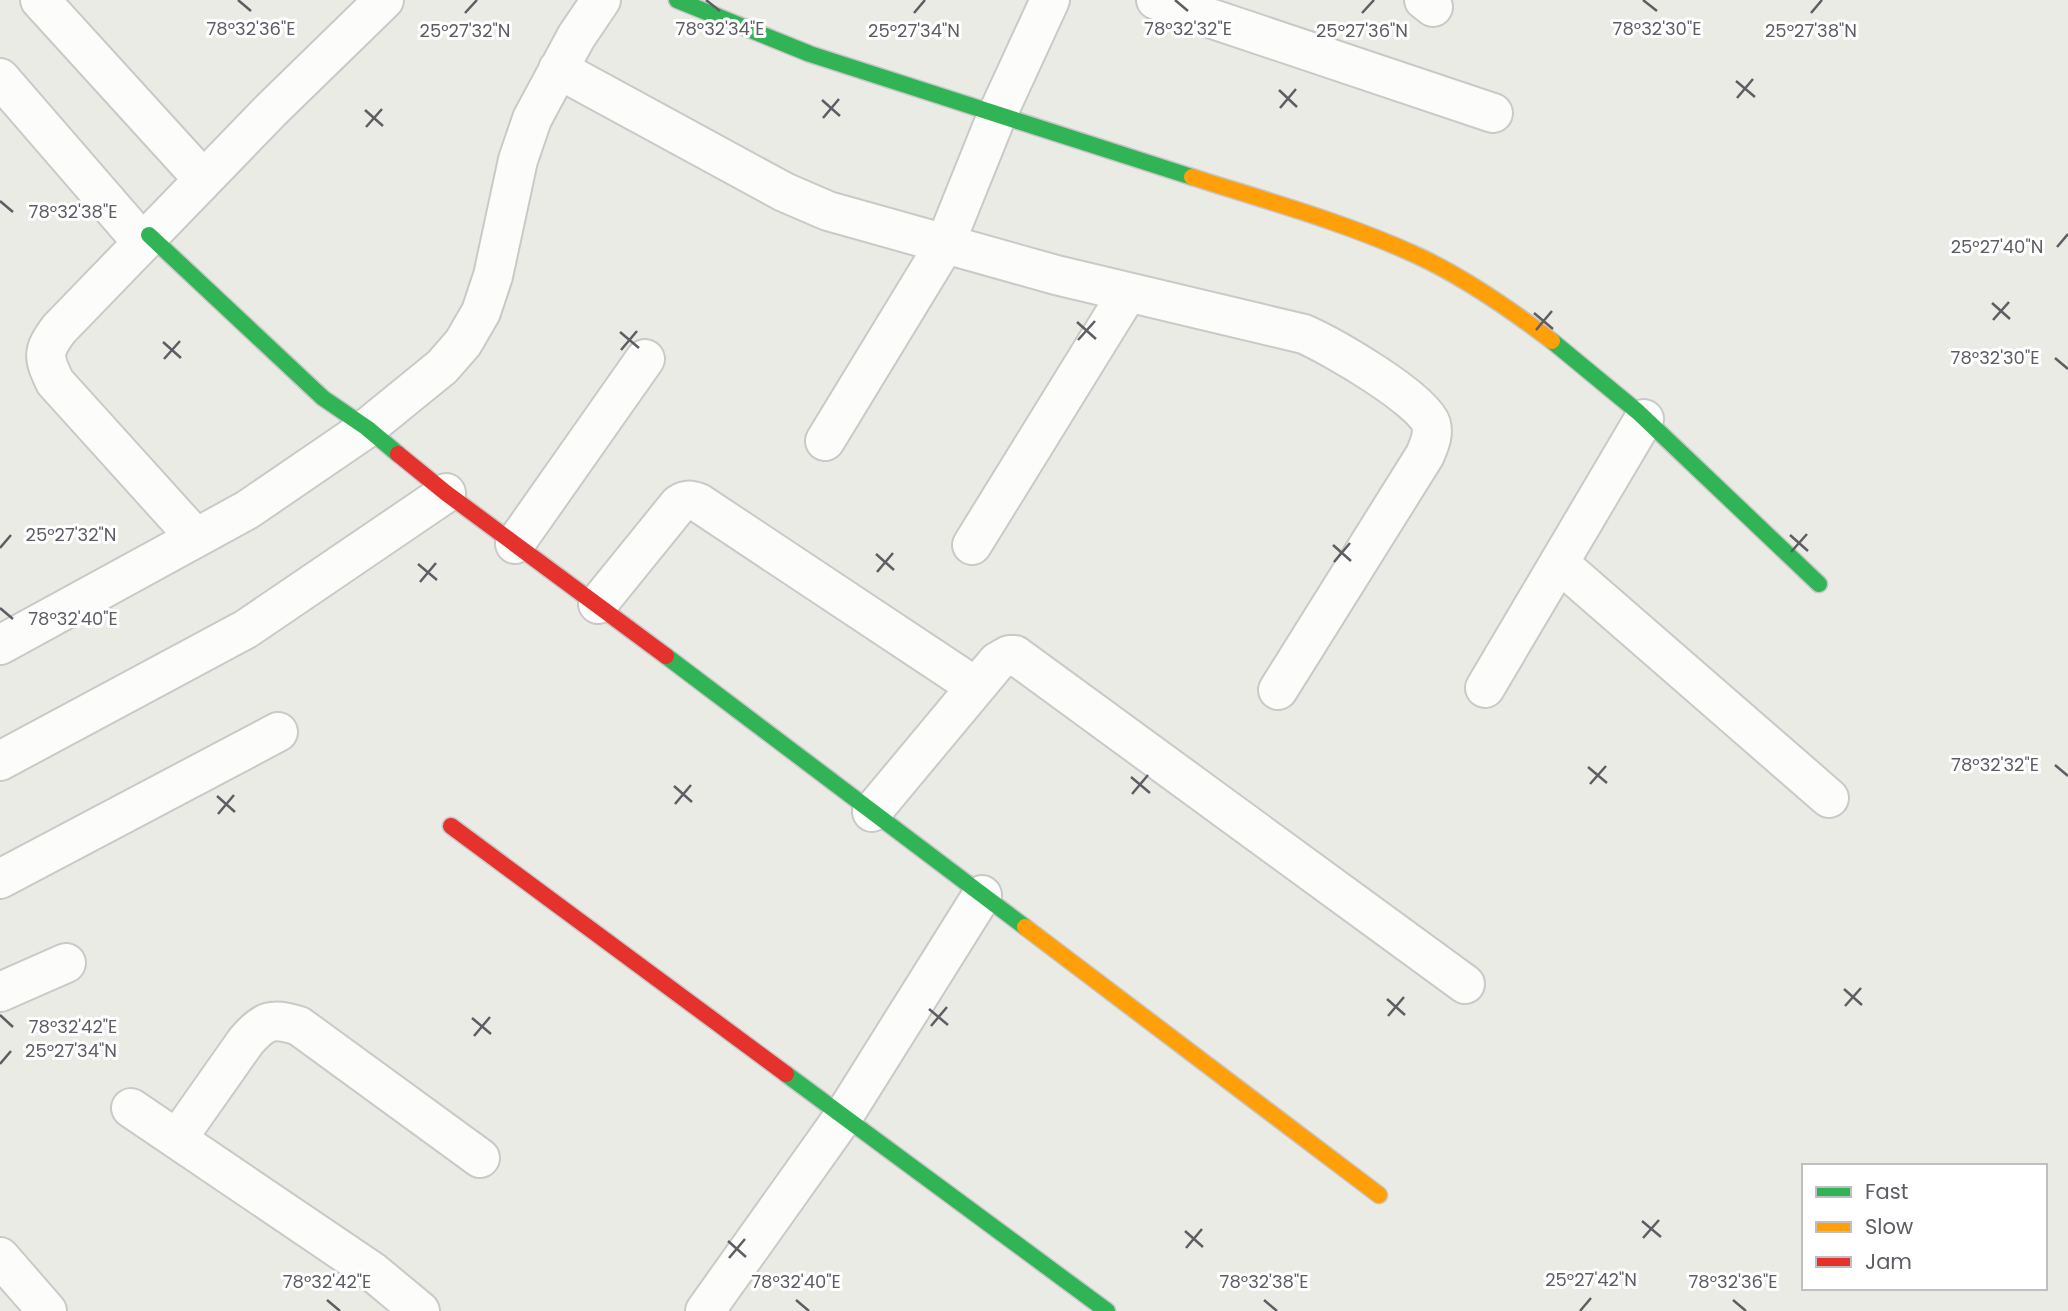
<svg xmlns="http://www.w3.org/2000/svg" width="2068" height="1311" viewBox="0 0 2068 1311" font-family="Poppins,sans-serif">
  <style>
    .lines { fill: none; stroke-linecap: round; stroke-linejoin: round }
    .street-casing { stroke: #c9c9c8; stroke-width: 42 }
    .fast-casing { stroke: #c7c7c7; stroke-width: 19 }
    .slow-casing { stroke: #c7c7c7; stroke-width: 19 }
    .jam-casing { stroke: #c7c7c7; stroke-width: 19 }
    .street { stroke: #fcfcfb; stroke-width: 38 }
    .fast { stroke: #30b455; stroke-width: 16 }
    .slow { stroke: #ff9f0a; stroke-width: 16 }
    .jam { stroke: #e5322d; stroke-width: 16 }
    .ticks { fill: none; stroke: #5c5e64; stroke-width: 2.5 }
    .ticks-label { font-size: 18px; text-anchor: middle; fill: #5c5e64; stroke: #fff; stroke-width: 6; stroke-linejoin: round; paint-order: stroke }
  </style>
  <rect width="100%" height="100%" fill="#ebebe6"/>
  <g class="lines">
    <defs>
      <path id="street" d="M40,0L203,179
        M1156,0L1493,113
        M1424,0L1433,7
        M558,69L784,192L828,211L1056,275L1304,334C1331,346 1422,398 1431,424C1434,435 1429,445 1425,455L1278,690
        M0,78L142,242
        M825,441L945,244L997,115L1050,0
        M196,538L55,382C43,357 42,352 59,329L270,111L384,0
        M515,544L645,359
        M972,545L1127,294
        M1559,563L1829,798
        M598,604L679,504C687,499 691,500 699,503L976,687
        M0,645L247,510L367,428L442,367L463,343L481,312L493,276L518,160L532,119L576,37L601,0
        M1485,688L1644,419
        M0,761L246,629L446,493
        M872,812L997,662L1009,655H1015L1465,984
        M0,879L278,732
        M0,992L66,963
        M131,1108L373,1272L420,1311
        M177,1139L246,1041C264,1020 273,1017 299,1026L480,1158
        M0,1257L47,1311
        M705,1311L843,1117L982,895"/>
      <path id="fast" d="M677,0L810,54L1192,177
        M149,235L323,398L367,428L398,454
        M1552,341L1638,412L1819,584
        M666,656L1025,927
        M786,1074L1107,1311"/>
      <path id="slow" d="M1192,177C1267,201 1344,222 1416,255C1464,277 1510,309 1552,341
        M1025,927L1379,1195"/>
      <path id="jam" d="M398,454L446,493L666,656
        M451,826L786,1074"/>
    </defs>
    <!-- street casing -->
    <use href="#street" class="street-casing"/>
    <!-- fast casing -->
    <use href="#fast" class="fast-casing"/>
    <!-- slow casing -->
    <use href="#slow" class="slow-casing"/>
    <!-- jam casing -->
    <use href="#jam" class="jam-casing"/>
    <!-- street -->
    <use href="#street" class="street"/>
    <!-- fast -->
    <use href="#fast" class="fast"/>
    <!-- slow -->
    <use href="#slow" class="slow"/>
    <!-- jam -->
    <use href="#jam" class="jam"/>
  </g>
  <!-- ticks -->
  <path class="ticks" d="M238,0L251,11M706,0L720,11M1175,0L1188,11M1643,0L1657,11M465,13L477,0M914,13L925,0M1362,13L1374,0M1811,13L1822,0M1736,81L1755,97M1279,90L1297,107M1737,98L1753,79M822,100L840,116M1280,108L1296,89M365,110L383,126M823,118L839,99M366,127L382,109M0,201L13,212M2057,247L2068,234M1992,303L2010,319M1534,313L1553,329M1993,320L2009,302M1077,322L1096,339M1536,330L1552,311M620,332L639,348M1078,340L1095,321M163,342L181,358M621,350L637,331M2055,358L2068,369M164,359L180,341M1790,535L1808,551M1333,545L1351,561M0,548L11,535M1791,552L1807,534M876,554L894,570M1334,562L1350,543M418,564L437,580M877,572L893,553M420,582L436,563M0,608L13,619M2055,765L2068,776M1588,767L1607,783M1131,777L1150,793M1590,784L1606,766M674,786L692,802M1132,794L1148,775M217,796L235,812M675,804L691,785M218,814L234,795M1844,989L1862,1005M1387,999L1405,1015M1845,1006L1861,988M929,1009L948,1025M0,1015L13,1027M1388,1016L1404,997M472,1018L491,1034M931,1026L947,1007M474,1036L490,1017M0,1064L11,1051M1642,1221L1661,1237M1185,1231L1203,1247M1643,1238L1659,1220M728,1241L746,1257M1186,1248L1202,1229M729,1258L745,1239M327,1300L340,1311M796,1300L809,1311M1264,1300L1277,1311M1733,1300L1746,1311M1580,1311L1591,1298"/>
  <g class="ticks-label">
    <text x="251" y="35">78°32'36"E</text>
    <text x="720" y="35">78°32'34"E</text>
    <text x="1188" y="35">78°32'32"E</text>
    <text x="1657" y="35">78°32'30"E</text>
    <text x="914" y="37">25°27'34"N</text>
    <text x="465" y="37">25°27'32"N</text>
    <text x="1362" y="37">25°27'36"N</text>
    <text x="1811" y="37">25°27'38"N</text>
    <text x="73" y="218">78°32'38"E</text>
    <text x="1997" y="253">25°27'40"N</text>
    <text x="1995" y="364">78°32'30"E</text>
    <text x="71" y="541">25°27'32"N</text>
    <text x="73" y="625">78°32'40"E</text>
    <text x="1995" y="771">78°32'32"E</text>
    <text x="73" y="1033">78°32'42"E</text>
    <text x="71" y="1057">25°27'34"N</text>
    <text x="1591" y="1286">25°27'42"N</text>
    <text x="327" y="1288">78°32'42"E</text>
    <text x="796" y="1288">78°32'40"E</text>
    <text x="1264" y="1288">78°32'38"E</text>
    <text x="1733" y="1288">78°32'36"E</text>
  </g>
  <!-- legend -->
  <rect x="1802" y="1164" width="245" height="126" fill="#ffffff" stroke="#bebfc1" stroke-width="2"/>
  <rect x="1816" y="1187" width="35" height="10" fill="#30b455" stroke="#bebfc1" stroke-width="2"/>
  <text x="1865" y="1199" font-size="21" fill="#5c5e64">Fast</text>
  <rect x="1816" y="1222" width="35" height="10" fill="#ff9f0a" stroke="#bebfc1" stroke-width="2"/>
  <text x="1865" y="1234" font-size="21" fill="#5c5e64">Slow</text>
  <rect x="1816" y="1257" width="35" height="10" fill="#e5322d" stroke="#bebfc1" stroke-width="2"/>
  <text x="1865" y="1269" font-size="21" fill="#5c5e64">Jam</text>
</svg>
